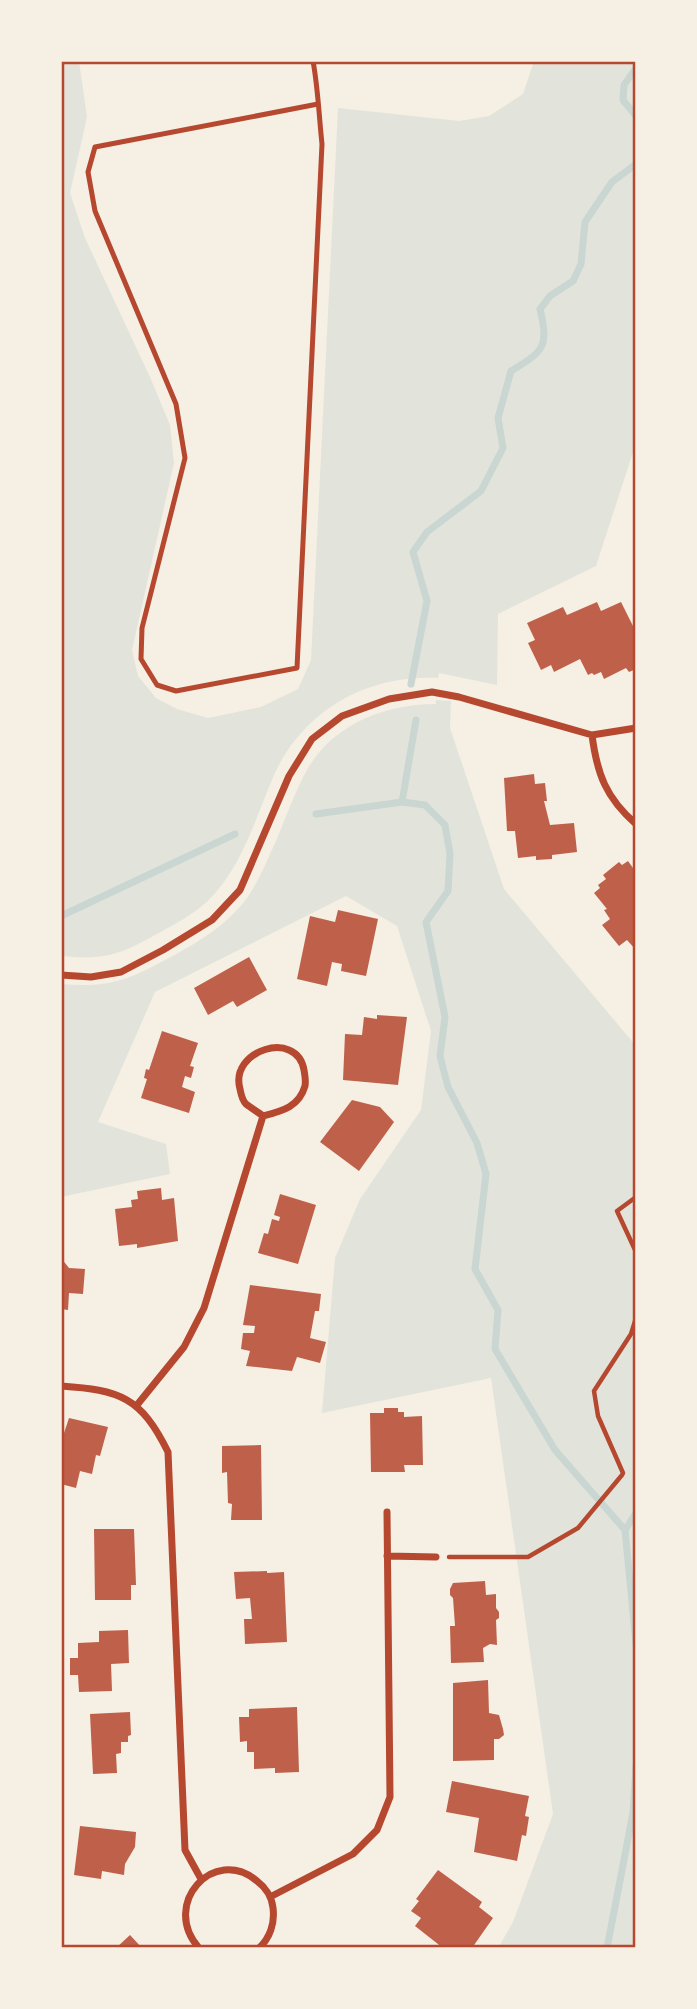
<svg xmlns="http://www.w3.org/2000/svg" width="697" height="2009" viewBox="0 0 697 2009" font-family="'PT Sans',sans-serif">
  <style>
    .green { fill: #e2e4dc }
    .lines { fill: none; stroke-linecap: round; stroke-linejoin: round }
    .stream { stroke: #c9d6d2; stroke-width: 7 }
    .building { fill: #bf614a }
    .path { stroke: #b5482f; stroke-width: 4.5 }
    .service { stroke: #b5482f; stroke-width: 5 }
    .minor { stroke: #b5482f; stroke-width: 7 }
    .neatline { fill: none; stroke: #b5482f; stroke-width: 2.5 }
  </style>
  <rect width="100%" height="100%" fill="#f6efe4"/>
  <!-- green -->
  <path class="green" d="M61,61H79L87,117L70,193L85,238L150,377L170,425L174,463L132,650L138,676L156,698L177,709L208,718L261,707L298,689L311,660L338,108L459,121L489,116L523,94L534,61H636V443L596,566L498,614L497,685L439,673L438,678C368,674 303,710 274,775C258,812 246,854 221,886C205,908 181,921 157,934C119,955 106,960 61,956Z
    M436,700L451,701L450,728L504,889L636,1046V1948H498L513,1922L553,1814L491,1378L322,1413L335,1258L360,1199L421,1110L431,1031L397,926L346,896L155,992L98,1122L166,1144L170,1174L61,1197V984C108,988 126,981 167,959C197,943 226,926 247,898C259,881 267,860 276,841C286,817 295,791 308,768C335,723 386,704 436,704Z"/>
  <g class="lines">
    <!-- stream -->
    <path class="stream" d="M636,68L624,85L623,100L636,116
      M411,684L427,601L413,552L427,532L481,491L503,448L498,418L511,371C544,351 549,347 540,309L550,296L573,281L581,264L585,222L612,182L636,164
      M402,802L416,720
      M316,814L402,802L425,805L445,825L450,854L448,891L426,922L445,1017L440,1056L448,1087L477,1143L486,1174L475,1269L498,1310L495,1349L555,1450L625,1530L636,1644
      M61,916L235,834
      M625,1530L636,1513
      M607,1948L633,1813L636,1766"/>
  </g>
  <!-- building -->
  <path class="building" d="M597,602L601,611L621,602L636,632V669L629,672L626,668L604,679L601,672L594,675L592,673L588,675L580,659L554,672L551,665L541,670L528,643L535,640L527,623L563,607L567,615Z
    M534,774L535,784L545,783L547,801H544L550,825L574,823L577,852L552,855V859L536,860V856L518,858L515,831H507L504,778Z
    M628,861L633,868L636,866V950L627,940L619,946L602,925L610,919L604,910L607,909L594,893L600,888L598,885L606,879L603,875L619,862L622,865Z
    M338,910L378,919L366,976L341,971L342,964L332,962L327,986L297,979L310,916L335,922Z
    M249,957L267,990L237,1007L233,1001L208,1015L194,988Z
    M377,1015L407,1017L398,1085L343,1080L345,1034L362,1035L364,1017L377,1019Z
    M162,1031L198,1043L190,1066L194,1067L191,1078L185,1076L182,1087L195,1092L189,1113L141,1098L147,1079L144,1078L146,1069L149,1070Z
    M352,1100L380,1107L394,1122L359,1171L320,1142Z
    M161,1188L162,1200L174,1198L178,1241L137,1248V1244L119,1246L115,1209L132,1207L131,1200L138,1199L137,1191Z
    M280,1194L316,1205L298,1264L258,1253L264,1233L268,1234L272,1219L279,1221L280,1217L274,1215Z
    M61,1258L69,1268L85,1269L83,1294L69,1293L68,1310L61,1309Z
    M250,1285L321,1294L319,1311H315L310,1338L326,1342L320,1363L297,1357L292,1371L246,1366L250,1351L241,1349L243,1333H254L255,1326L243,1325Z
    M384,1408H398V1412H404V1417L422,1416L423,1465H404L405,1472H371L370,1413H384Z
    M69,1418L108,1427L100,1456L96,1455L92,1474L80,1471L76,1488L61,1484V1442Z
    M261,1445L262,1520H231L232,1504L228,1503L227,1472L222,1473V1446Z
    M94,1529H134L136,1585H131V1600H95Z
    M267,1571V1573L284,1572L287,1642L245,1644L244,1619H252L250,1598L236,1599L234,1572Z
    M485,1581L486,1595L496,1594V1608L499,1612V1618L496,1620L497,1645L490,1644L483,1648L484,1662L451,1663L450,1626H455L453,1598L450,1595V1589L453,1583Z
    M128,1630L129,1663L111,1664L112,1691L79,1692L78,1675H70V1658H78V1643L99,1642V1631Z
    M488,1680L489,1713L499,1715L503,1729L504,1735L499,1739H494V1760L453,1761V1683Z
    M297,1707L299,1772L275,1773V1768L254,1769V1752H247V1741L240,1742L239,1717H249V1709Z
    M130,1712L131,1735L128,1736V1742H121V1753L116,1754L117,1773L93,1774L90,1714Z
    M452,1781L529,1796L525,1816L529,1817L526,1836L522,1835L517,1861L474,1852L479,1818L446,1812Z
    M80,1826L136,1832L135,1847L125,1864L124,1875L102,1871L101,1879L74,1875Z
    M438,1870L482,1902L479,1907L493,1918L472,1948H443L415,1926L421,1918L411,1911L419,1901L416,1899Z
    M130,1935L142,1948H116Z"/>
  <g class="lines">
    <!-- path -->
    <path class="path" d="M636,1197L617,1211L636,1252
      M449,1557H528L578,1528L622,1475L623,1473L598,1416L594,1391L631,1334L636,1318"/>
    <!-- service -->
    <path class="service" d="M313,61C318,88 319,116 322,144L297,668L176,691L157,685L141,659L142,628L185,458L176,404L95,211L88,172L95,147L318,104"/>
    <!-- minor -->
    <path class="minor" d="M592,735C597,774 606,798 636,824
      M61,975L91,977L121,972L163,950L212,920L240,890L289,776L312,739L342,716L389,699L432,692L459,697L592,735L636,728
      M61,1386C120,1390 141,1397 168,1452L185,1850L201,1879
      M137,1405L184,1347L204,1308L263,1116C282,1111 299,1107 305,1086C306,1080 305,1076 304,1070C297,1029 229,1050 240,1089C241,1094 242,1100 246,1104C251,1108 258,1112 263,1116
      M387,1556L436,1557
      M270,1897L353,1854L377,1830L390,1797L387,1512
      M199,1948C160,1904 214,1845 257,1881C265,1887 272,1897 273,1908C275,1923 270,1938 259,1948"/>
  </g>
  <!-- border -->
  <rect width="697" height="2009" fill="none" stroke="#f6efe4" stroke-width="126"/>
  <rect x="63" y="63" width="571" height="1883" class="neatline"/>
</svg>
